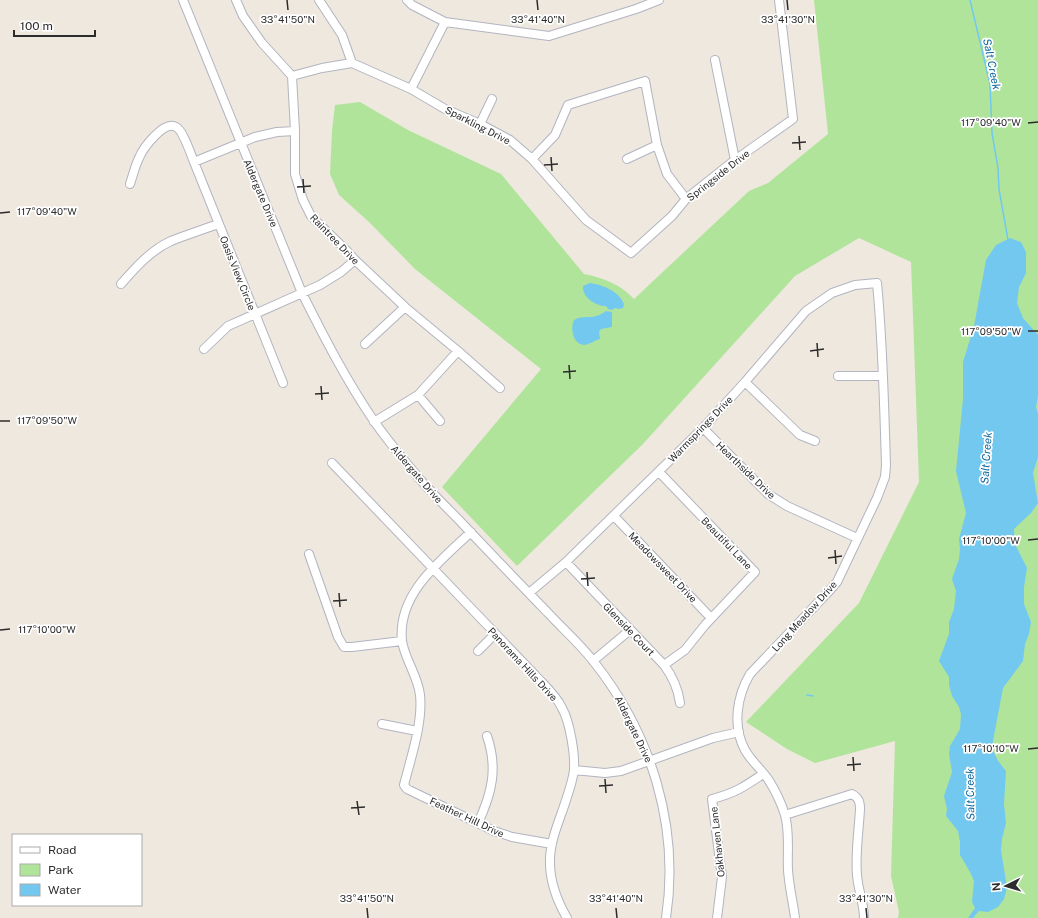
<svg xmlns="http://www.w3.org/2000/svg" width="1038" height="918" viewBox="0 0 1038 918" font-family="'Public Sans',sans-serif">
  <style>
    .green { fill: #b1e49b }
    .water { fill: #72c8ef }
    .lines { fill: none; stroke-linecap: round; stroke-linejoin: round }
    .stream { stroke: #72c8ef; stroke-width: 1.5 }
    .minor-casing { stroke: #b2b4c0; stroke-width: 10 }
    .minor { stroke: #fff; stroke-width: 8 }
    .ticks { fill: none; stroke: #2c2c2c; stroke-width: 1.5 }
    .labels { text-anchor: middle; dominant-baseline: central; stroke-width: 3.5; stroke-linejoin: round; paint-order: stroke }
    .street-label { font-size: 10px; fill: #2c2c2c; stroke: #fff }
    .water-label { font-size: 11px; font-style: italic; fill: #0d669f; stroke: #fff }
    .ticks-label { font-size: 10px; text-anchor: middle; fill: #2c2c2c; stroke: #fff; stroke-width: 3.5; stroke-linejoin: round; paint-order: stroke }
  </style>
  <rect width="100%" height="100%" fill="#eee8df"/>
  <!-- green -->
  <path class="green" d="M814,0H1038V918H898L899,912L891,876L895,741L815,763L787,749L746,722L859,603L919,482L911,262L859,238L795,276L643,444L517,566L442,487L541,369L415,269L369,222L339,195L330,174L332,131L335,105L360,102L408,130L501,174L584,274C604,278 620,284 634,299L749,191L768,183L828,134Z"/>
  <!-- water -->
  <path class="water" d="M1010,238L1021,242L1026,252V273L1019,287L1017,303L1023,318L1038,335V396L1036,407L1038,414V457L1033,473L1038,503L1031,513L1014,529L1015,544L1027,568L1024,587V604L1031,622L1029,634L1025,644L1023,661L1003,688L993,741C992,754 998,761 1006,771L1004,804L1006,823L1002,839L1001,850L1007,888L1004,899L998,907L988,912L979,911L973,918H968L975,908L972,902L974,881L970,872L960,855V842L958,831L946,816L947,809L944,796L952,772L949,754L950,746L960,729L961,714L959,707L952,696L949,685V677L939,661L949,634V622L954,609L956,591L952,579L959,559L960,549L959,539L966,513L956,471L963,399V362L974,326L986,260L996,245Z
    M590,283C603,285 619,291 624,304L623,308L619,309L615,308L612,310L608,309L606,306C595,306 582,297 583,286Z
    M606,311L612,312V327L601,329L599,332L600,339C596,340 588,345 584,345C573,344 570,329 574,320C585,314 593,321 606,311Z"/>
  <g class="lines">
    <!-- stream -->
    <path class="stream" d="M970,0L990,84L992,133L998,168L999,189L1008,240
      M807,695L813,696"/>
    <defs>
      <path id="minor" d="M183,0L302,293C324,337 346,380 374,421C387,440 403,459 418,477C431,492 445,506 459,520C489,552 520,584 550,615C564,630 581,645 594,662C651,734 680,826 666,918
        M236,0L243,16L262,43L292,76L295,131V174L303,200L311,216L347,251L355,260L405,307L458,351L500,388
        M319,0L342,35L352,63
        M407,0L412,5L445,22L549,36L636,9L659,0
        M715,60L735,160
        M292,76L322,68L352,63L411,89L445,109L480,124L510,140L532,159L586,220L631,253L672,216L686,199L735,160L793,119L779,0
        M411,89L445,22
        M480,124L492,99
        M532,159L555,135L568,105L645,81L657,145L667,174L686,199
        M627,159L657,145
        M194,162L255,137L277,132L295,131
        M130,184C133,175 135,166 139,158C143,148 164,120 176,127C183,130 191,155 194,162L283,383
        M121,284C135,268 151,250 171,241C186,235 202,230 218,224
        M365,344L405,307
        M204,349L228,326L320,285L341,272L355,260
        M838,376H883
        M745,382L800,435L815,441
        M418,395L440,421
        M374,422L418,395L458,351
        M703,428L768,494L787,506L857,538
        M332,463L535,675C544,685 556,695 562,708C570,722 575,754 574,770C573,778 570,788 567,797C561,817 551,837 550,858C549,880 556,899 567,918
        M659,472L755,572L705,625L685,650L664,665
        M614,516L711,618
        M471,532C440,561 397,594 402,641C405,660 418,676 420,695C423,723 411,757 404,785L407,789L494,831L512,837L552,844
        M309,554L338,637L344,647H352L402,641
        M566,562L664,665C673,677 678,688 680,703
        M529,593L566,562L703,428L745,382L806,311L832,293L855,285L877,283C883,344 884,404 886,465L885,477L877,498L837,582L831,589L750,674C737,696 732,726 745,750C751,761 761,769 768,779C775,790 781,802 785,815C790,833 787,851 788,870C789,886 793,902 795,918
        M478,651L495,634
        M593,661L630,630
        M382,724L417,731
        M574,770L605,773L621,771L713,738L739,732
        M785,815L852,794C859,798 860,802 860,809C859,830 855,854 857,875C858,890 864,903 864,918
        M478,823C492,793 498,768 487,736
        M717,918L722,877L712,799C735,793 744,787 763,774"/>
    </defs>
    <!-- minor casing -->
    <use href="#minor" class="minor-casing"/>
    <!-- minor -->
    <use href="#minor" class="minor"/>
  </g>
  <!-- ticks -->
  <path class="ticks" d="M287,0L288,10M537,0L538,10M787,0L788,10M1028,123L1038,122M799,136L800,150M792,143L806,142M551,157L552,171M544,165L558,164M303,179L304,193M297,187L311,186M0,213L10,212M1028,331H1038M817,343L818,357M810,351L824,349M569,365L570,379M563,372L576,371M321,386L322,400M315,394L329,393M0,421H10M1028,540L1038,539M835,550L836,564M828,558L842,556M587,572L588,586M581,579L595,578M339,593L340,607M333,601L347,600M0,630L10,629M1028,749L1038,748M853,757L854,771M847,765L861,764M605,779L606,793M599,786L613,785M357,801L359,815M351,808L365,807M367,908L368,918M616,908L617,918M866,908L867,918"/>
  <g class="labels">
    <!-- street labels -->
    <g class="street-label">
      <text transform="translate(478 125) rotate(27)">Sparkling Drive</text>
      <text transform="translate(718 175) rotate(-38)">Springside Drive</text>
      <text transform="translate(261 193) rotate(67)">Aldergate Drive</text>
      <text transform="translate(335 239) rotate(46)">Raintree Drive</text>
      <text transform="translate(238 273) rotate(68)">Oasis View Circle</text>
      <text transform="translate(700 429) rotate(-46)">Warmsprings Drive</text>
      <text transform="translate(746 470) rotate(44)">Hearthside Drive</text>
      <text transform="translate(417 474) rotate(49)">Aldergate Drive</text>
      <text transform="translate(727 543) rotate(46)">Beautiful Lane</text>
      <text transform="translate(663 567) rotate(46)">Meadowsweet Drive</text>
      <text transform="translate(804 616) rotate(-48)">Long Meadow Drive</text>
      <text transform="translate(629 629) rotate(46)">Glenside Court</text>
      <text transform="translate(523 664) rotate(47)">Panorama Hills Drive</text>
      <text transform="translate(634 729) rotate(64)">Aldergate Drive</text>
      <text transform="translate(467 817) rotate(25)">Feather Hill Drive</text>
      <text transform="translate(717 842) rotate(-96)">Oakhaven Lane</text>
    </g>
    <!-- water labels -->
    <g class="water-label">
      <text transform="translate(992 64) rotate(79)">Salt Creek</text>
      <text transform="translate(986 458) rotate(-86)">Salt Creek</text>
      <text transform="translate(970 794) rotate(-91)">Salt Creek</text>
    </g>
  </g>
  <g class="ticks-label">
    <text x="288" y="23">33°41'50"N</text>
    <text x="788" y="23">33°41'30"N</text>
    <text x="538" y="23">33°41'40"N</text>
    <text x="991" y="126">117°09'40"W</text>
    <text x="47" y="215">117°09'40"W</text>
    <text x="991" y="335">117°09'50"W</text>
    <text x="47" y="424">117°09'50"W</text>
    <text x="991" y="544">117°10'00"W</text>
    <text x="47" y="633">117°10'00"W</text>
    <text x="991" y="752">117°10'10"W</text>
    <text x="367" y="902">33°41'50"N</text>
    <text x="616" y="902">33°41'40"N</text>
    <text x="866" y="902">33°41'30"N</text>
  </g>
  <!-- legend -->
  <rect x="12" y="834" width="130" height="72" fill="#ffffff" stroke="#ababab"/>
  <rect x="20" y="847" width="20" height="6" fill="#ffffff" stroke="#ababab"/>
  <text x="48" y="854" font-size="12" fill="#2c2c2c">Road</text>
  <rect x="20" y="864" width="20" height="12" fill="#b1e49b" stroke="#ababab"/>
  <text x="48" y="874" font-size="12" fill="#2c2c2c">Park</text>
  <rect x="20" y="884" width="20" height="12" fill="#72c8ef" stroke="#ababab"/>
  <text x="48" y="894" font-size="12" fill="#2c2c2c">Water</text>
  <!-- north arrow -->
  <g transform="translate(1006 886) rotate(265)" stroke="#ffffff" stroke-width="3" paint-order="stroke">
  <path d="M0-3L7 15L0 10L-7 15Z" fill="#2c2c2c"/>
  <text y="-6" font-size="11" font-weight="bold" text-anchor="middle" fill="#2c2c2c">N</text>
  </g>
  <!-- scale -->
  <path d="M14 30v6h81v-6" fill="none" stroke="#2c2c2c" stroke-width="2"/>
  <text x="20" y="30" font-size="12" fill="#2c2c2c" stroke="#ffffff" stroke-width="3" paint-order="stroke">100 m</text>
</svg>
